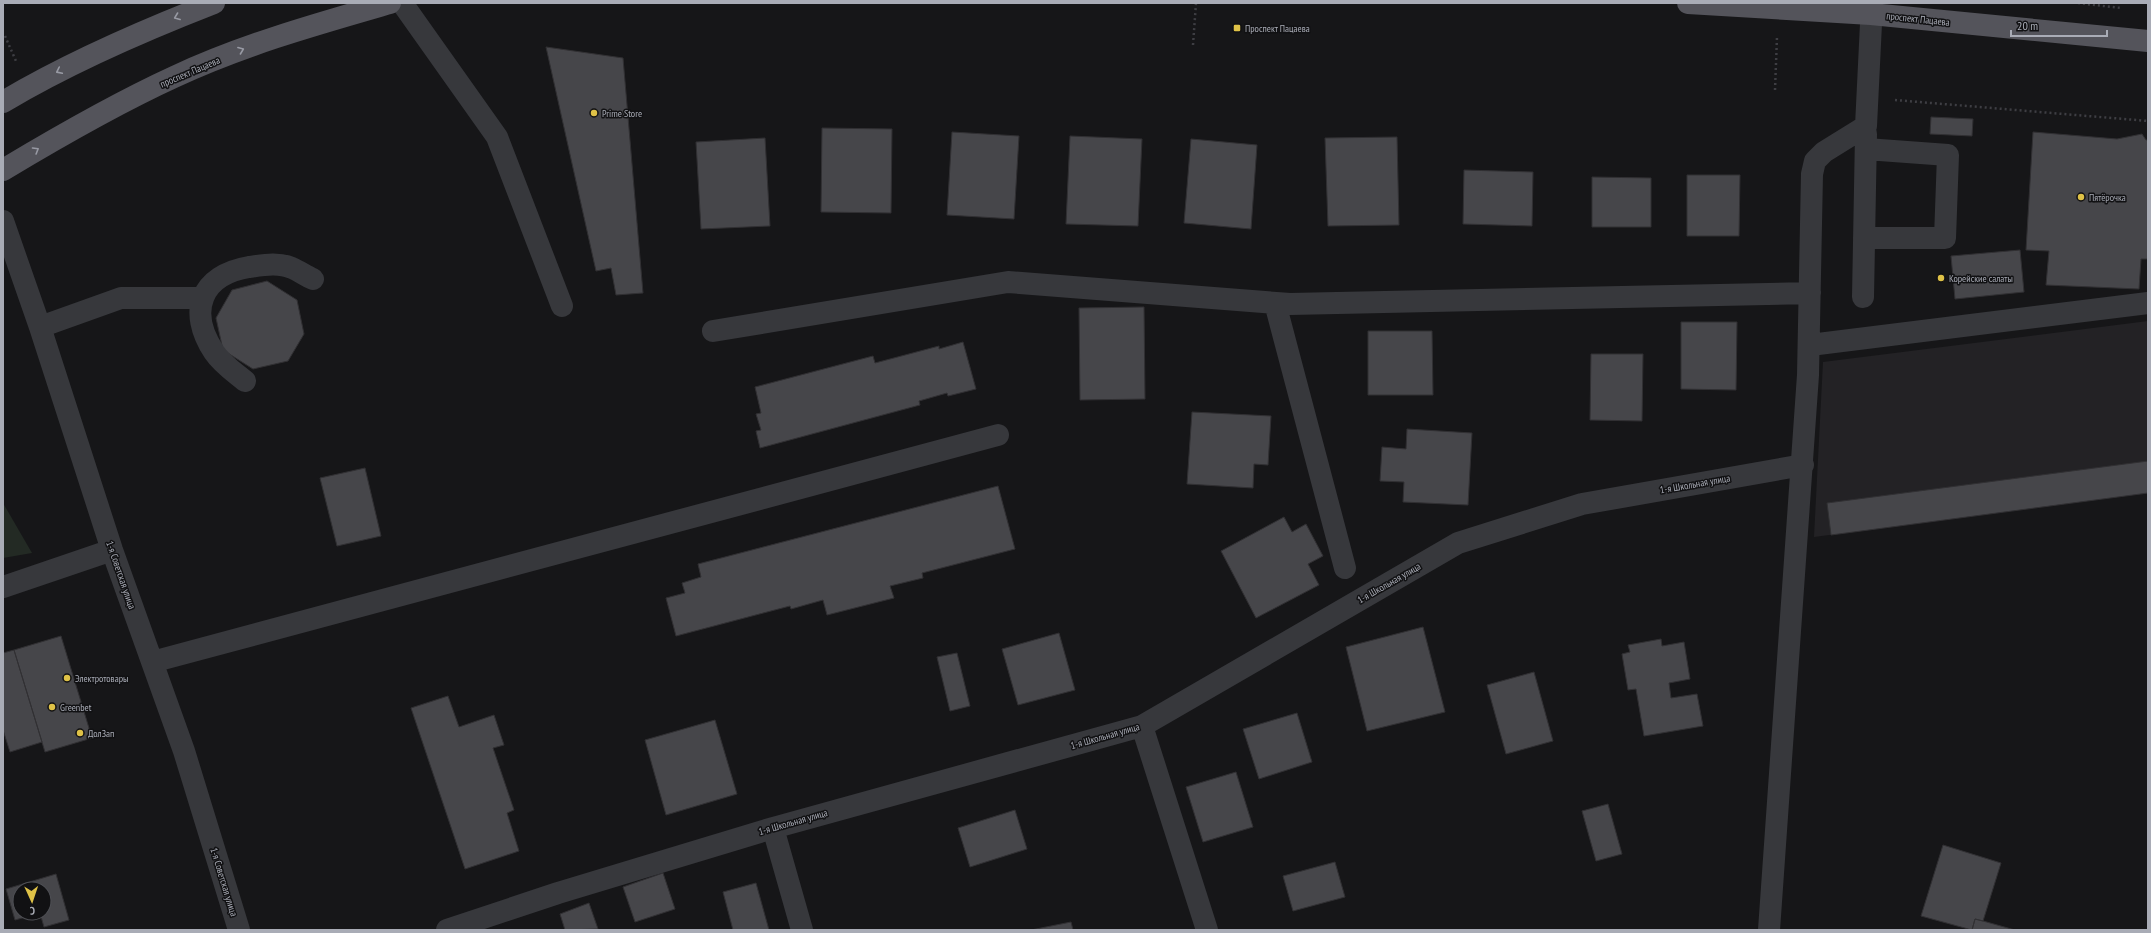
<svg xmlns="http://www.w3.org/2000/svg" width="2151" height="933" viewBox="0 0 2151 933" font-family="'PT Sans Narrow',sans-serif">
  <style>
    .built { fill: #232225 }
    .green { fill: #232a24 }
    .building { fill: #46464a; stroke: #313033; fill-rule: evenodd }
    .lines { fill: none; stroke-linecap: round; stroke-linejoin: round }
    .path { stroke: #3e3e43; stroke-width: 2.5; stroke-dasharray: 2 3; stroke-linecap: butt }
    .minor { stroke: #37383c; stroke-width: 22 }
    .major { stroke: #54545b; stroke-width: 22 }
    .oneway { stroke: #989aa4 }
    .poi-dot { fill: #dfc247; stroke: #111113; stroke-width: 1.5 }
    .labels { text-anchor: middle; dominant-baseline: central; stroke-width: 3; stroke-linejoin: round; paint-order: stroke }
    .street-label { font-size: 10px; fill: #a9acb6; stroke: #111113 }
    .poi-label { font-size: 10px; fill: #a9acb6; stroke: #111113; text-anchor: start }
  </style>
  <rect width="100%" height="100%" fill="#161618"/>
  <!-- built -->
  <path class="built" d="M2148,321V493L1814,537L1823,362Z"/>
  <!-- green -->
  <path class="green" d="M3,503L32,553L3,558Z"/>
  <!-- building -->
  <path class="building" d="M546,47L623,58L643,293L616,295L611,268L596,271Z
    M1931,117L1973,119L1972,136L1930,134Z
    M822,128L892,129L891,213L821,212Z
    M952,132L1019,136L1014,219L947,215Z
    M2033,132L2117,139L2142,134L2146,140H2148V259H2141L2139,289L2046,285L2049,251L2026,250Z
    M1070,136L1142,139L1138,226L1066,224Z
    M1397,137L1399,225L1328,226L1325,138Z
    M765,138L770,226L701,229L696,142Z
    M1191,139L1257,145L1251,229L1184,223Z
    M1464,170L1533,172L1532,226L1463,224Z
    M1687,175H1740L1739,236H1687Z
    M1592,177L1651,178V227H1592Z
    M2020,250L2024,292L1955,299L1951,256Z
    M267,281L297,300L304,334L288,361L253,369L223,350L216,318L232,290Z
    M1144,307L1145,399L1080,400L1079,308Z
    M1681,322H1737L1736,390L1681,389Z
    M1368,331H1432L1433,395H1368Z
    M963,342L976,389L948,396L947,393L919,401L920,405L760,448L756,431L761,430L756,414L761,413L755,387L873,356L875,363L939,346V349Z
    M1591,354H1643L1642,421L1590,420Z
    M1192,412L1271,416L1268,465L1254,464L1253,488L1187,484Z
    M1407,429L1472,433L1468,505L1403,502L1404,482L1380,481L1382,447L1406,449Z
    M2148,461V493L1831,535L1827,503Z
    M365,468L381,536L337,546L320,478Z
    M998,486L1015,549L922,573L923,578L890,586L894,598L827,615L823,600L791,609L790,606L676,636L666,598L685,593L682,583L701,577L698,564Z
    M1284,517L1292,532L1306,524L1323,556L1308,564L1319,585L1256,618L1221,551Z
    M1423,627L1445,712L1367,731L1346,647Z
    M1059,633L1075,690L1018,705L1002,649Z
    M61,636L92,738L45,752L14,650Z
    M1661,639L1662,646L1684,642L1690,679L1669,683L1671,698L1697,694L1703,726L1644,736L1636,689L1628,690L1622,654L1630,652L1628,645Z
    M14,650L42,742L10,752L3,730V653Z
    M957,653L970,706L950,711L937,657Z
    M1534,672L1553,741L1506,754L1487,685Z
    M448,696L459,727L494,715L504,745L493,748L514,810L507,813L519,851L465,869L411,708Z
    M1297,713L1312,762L1259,779L1243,729Z
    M715,720L737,794L666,815L645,740Z
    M1236,772L1253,827L1203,842L1186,787Z
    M1608,804L1622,854L1596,861L1582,811Z
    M1015,810L1027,849L970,867L958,828Z
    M1943,845L2001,863L1983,921L1975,919L1972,930L1921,916Z
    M1335,862L1345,897L1293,911L1283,876Z
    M663,873L675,909L635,922L623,887Z
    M56,874L69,920L44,927L40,913L15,920L6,889ZM20,889H44V913H20Z
    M756,883L769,930H733L723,892Z
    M589,903L598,929L565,930L560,914Z
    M1975,919L1983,921L2015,930H1972Z
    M1071,922L1073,930H1031Z"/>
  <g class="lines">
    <!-- path -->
    <path class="path" d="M2078,3L2121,8
      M5,36L16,61
      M1193,45L1196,3
      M1775,90L1777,37
      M1895,100L2148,121"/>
    <!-- minor -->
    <path class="minor" d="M402,3L497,137L562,306
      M3,221L40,327L112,550L184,751L239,930
      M1864,238H1945L1948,155L1866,149
      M1863,297L1866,134
      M1275,303L1345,568
      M40,327L121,298H202
      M713,331L1008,282L1290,304L1810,293
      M1810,345L2148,303
      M245,381C234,372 222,364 214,352C187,311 201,275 249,267C263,265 279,262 292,268C299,271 306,276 313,279
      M3,587L112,550
      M152,662L998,435
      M1142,726L1207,930
      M773,828L802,930
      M447,930L558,893L773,828L1142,726L1458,543L1582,504L1803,465
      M1769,930L1808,375L1812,174L1815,161L1824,152L1866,126L1872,3"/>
    <!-- major -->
    <path class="major" d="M1688,3L1871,14L2148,41
      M3,102C70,62 142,31 214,3
      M3,170C58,137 115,104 174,77C242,45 317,24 390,3"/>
  </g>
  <!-- one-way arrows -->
  <defs><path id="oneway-chevron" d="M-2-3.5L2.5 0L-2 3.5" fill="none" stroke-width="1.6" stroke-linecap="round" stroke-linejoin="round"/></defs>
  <g class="oneway">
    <use href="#oneway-chevron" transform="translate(177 17) rotate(159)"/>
    <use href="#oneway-chevron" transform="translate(241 50) rotate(-21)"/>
    <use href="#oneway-chevron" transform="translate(59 71) rotate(154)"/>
    <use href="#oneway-chevron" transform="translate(36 150) rotate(-31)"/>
  </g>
  <!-- markers -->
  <g class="poi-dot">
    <rect x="1233" y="24" width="8" height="8" rx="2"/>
    <circle cx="594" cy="113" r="4"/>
    <circle cx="2081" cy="197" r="4"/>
    <circle cx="1941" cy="278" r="4"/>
    <circle cx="67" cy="678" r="4"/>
    <circle cx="52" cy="707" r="4"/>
    <circle cx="80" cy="733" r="4"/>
  </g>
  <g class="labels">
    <!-- street labels -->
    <g class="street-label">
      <text transform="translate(1918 19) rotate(6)">проспект Пацаева</text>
      <text transform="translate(190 72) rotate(-23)">проспект Пацаева</text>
      <text transform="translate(1695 484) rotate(-10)">1-я Школьная улица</text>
      <text transform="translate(121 575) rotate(71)">1-я Советская улица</text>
      <text transform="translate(1389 583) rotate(-30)">1-я Школьная улица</text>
      <text transform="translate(1105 736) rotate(-16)">1-я Школьная улица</text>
      <text transform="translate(793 822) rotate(-16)">1-я Школьная улица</text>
      <text transform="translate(224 882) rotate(73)">1-я Советская улица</text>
    </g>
    <!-- poi labels -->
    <g class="poi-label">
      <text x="1245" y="28">Проспект Пацаева</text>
      <text x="602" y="113">Prime Store</text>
      <text x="2089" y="197">Пятёрочка</text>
      <text x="1949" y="278">Корейские салаты</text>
      <text x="75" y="678">Электротовары</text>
      <text x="60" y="707">Greenbet</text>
      <text x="88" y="733">ДолЗап</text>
    </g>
  </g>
  <!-- border -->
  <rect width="2151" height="933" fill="none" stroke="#a9acb6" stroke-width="8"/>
  <!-- north arrow -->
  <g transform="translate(32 901) rotate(177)"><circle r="19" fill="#111113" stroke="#4e4f54"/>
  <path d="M0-3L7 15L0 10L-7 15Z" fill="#dfc247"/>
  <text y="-6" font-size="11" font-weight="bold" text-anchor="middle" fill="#a9acb6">С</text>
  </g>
  <!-- scale -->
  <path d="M2011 30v6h96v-6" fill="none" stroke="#a9acb6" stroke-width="2"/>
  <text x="2017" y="30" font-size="12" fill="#a9acb6" stroke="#111113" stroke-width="3" paint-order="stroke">20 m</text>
</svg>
